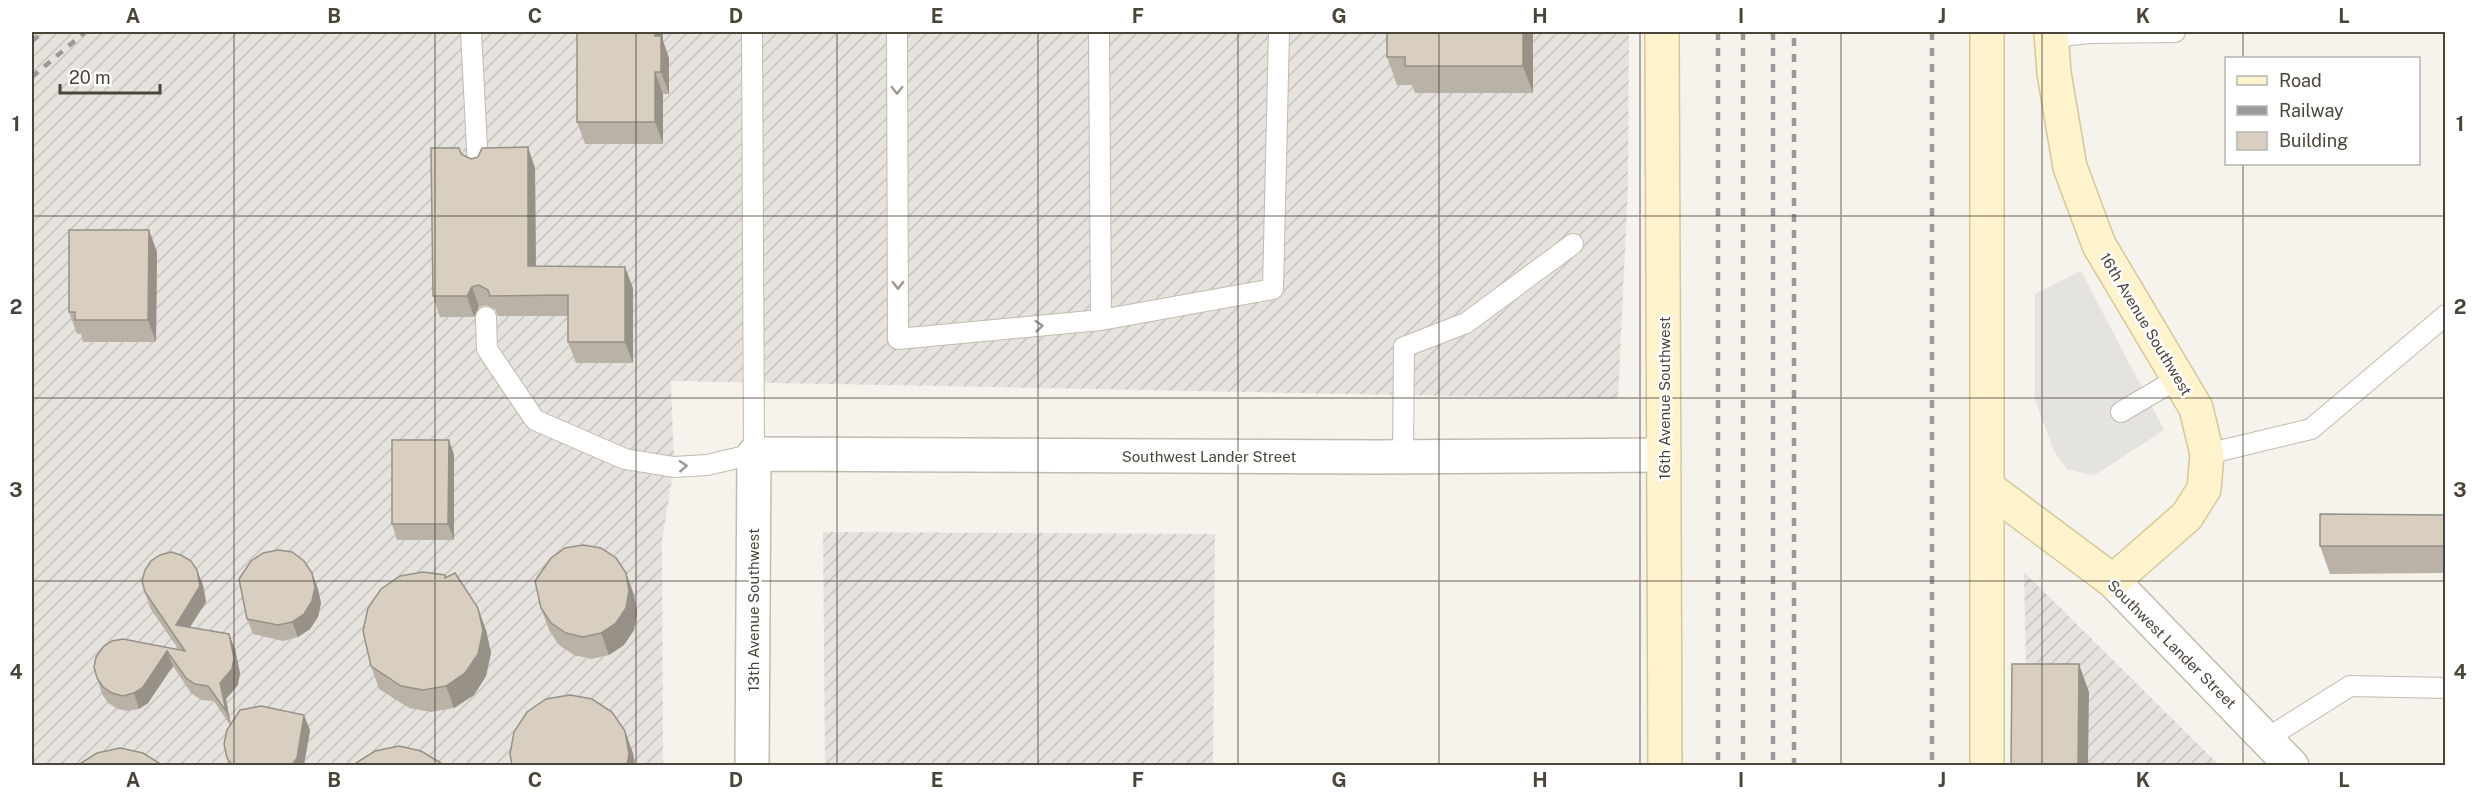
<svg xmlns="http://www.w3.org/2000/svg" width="2477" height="797" viewBox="0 0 2477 797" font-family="'Public Sans',sans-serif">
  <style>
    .industrial { fill: url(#industrial-furrows) }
    .parking { fill: #e5e3e0 }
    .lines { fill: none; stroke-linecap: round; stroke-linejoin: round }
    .lane-casing { stroke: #c2bbae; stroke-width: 22 }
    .street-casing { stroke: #c2bbae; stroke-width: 36 }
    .secondary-casing { stroke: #d6c79b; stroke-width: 36 }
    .lane { stroke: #fff; stroke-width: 20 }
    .street { stroke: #fff; stroke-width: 33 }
    .secondary { stroke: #fff3cd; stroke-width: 33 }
    .rail { stroke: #9a9a9a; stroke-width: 4.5; stroke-dasharray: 8 8; stroke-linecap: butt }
    .wall { fill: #bab2a6 }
    .shaded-wall { fill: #979187 }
    .building { fill: #d8cfc1; stroke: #979187; stroke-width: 1.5 }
    .oneway { stroke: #9c9892 }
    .grid { fill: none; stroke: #4b4439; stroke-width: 1.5; stroke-opacity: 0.55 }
    .labels { text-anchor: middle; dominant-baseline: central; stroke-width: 5; stroke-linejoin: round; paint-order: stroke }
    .street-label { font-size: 15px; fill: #4b4439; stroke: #fff }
    .neatline { fill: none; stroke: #4b4439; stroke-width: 2 }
    .grid-label { font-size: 20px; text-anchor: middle; font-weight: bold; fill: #4b4439 }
  </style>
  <defs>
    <pattern id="industrial-furrows" width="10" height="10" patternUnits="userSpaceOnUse" patternTransform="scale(1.5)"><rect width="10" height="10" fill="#e6e2dd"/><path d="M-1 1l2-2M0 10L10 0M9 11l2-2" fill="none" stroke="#c7c3be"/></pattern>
  </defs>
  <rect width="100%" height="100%" fill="#f6f3ec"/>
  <!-- industrial -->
  <path class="industrial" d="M32,32H1629L1628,186L1618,399L671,381L674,467L662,540L663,765H32Z
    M823,532L1215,534L1213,765H825Z
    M2024,572L2219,765H2028Z"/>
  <!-- parking -->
  <path class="parking" d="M2081,271L2164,430L2095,475L2068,470L2055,453L2035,400V294Z"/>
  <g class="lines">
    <defs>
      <path id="lane" d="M471,32L478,168
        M897,32L898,339L1101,320
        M1099,32L1101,320L1273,289L1279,32
        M2052,37L2090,33L2175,32
        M486,317L487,349L535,420L625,459L674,467L707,465L754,454L752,32
        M2121,412L2177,379
        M2207,454L2311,429L2446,315
        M1403,457L1404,347L1466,323L1573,244
        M2266,739L2350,686L2446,688"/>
      <path id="street" d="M2113,581L2292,766
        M752,766L754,454L1377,457L1664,455"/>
      <path id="secondary" d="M1662,32L1665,766
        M1987,487L2113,581L2187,516L2204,489L2207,454L2196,408L2099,245L2070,167L2054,73L2051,32
        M1987,766V32"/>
    </defs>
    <!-- lane casing -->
    <use href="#lane" class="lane-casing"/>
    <!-- street casing -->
    <use href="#street" class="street-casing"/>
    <!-- secondary casing -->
    <use href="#secondary" class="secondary-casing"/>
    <!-- lane -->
    <use href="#lane" class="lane"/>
    <!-- street -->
    <use href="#street" class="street"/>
    <!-- secondary -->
    <use href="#secondary" class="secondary"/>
    <!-- rail -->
    <path class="rail" d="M1718,32V766
      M1743,32V766
      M1773,32V766
      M1932,32V766
      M32,41L43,32
      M32,77L85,32
      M1794,766V32"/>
  </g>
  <!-- wall -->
  <path class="wall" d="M663,32V41L669,58V94H663V144H585L577,122Z
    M1533,32V93H1415L1412,85H1397L1387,57Z
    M461,155L471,159L535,168L536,266L633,288V363H576L568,342V316H498L496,310L486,305L479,307L474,317H440L433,296Z
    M149,230L157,252L156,342H83L81,334H77L69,312Z
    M449,440L454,455V540H397L392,524Z
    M2445,515V573L2330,574L2320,546Z
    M312,573L318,589L321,603L318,617L310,629L298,637L283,641L253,634L247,619Z
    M626,573L634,595L637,613L634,630L624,645L609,655L591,659L574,655L559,645L549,630L541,608Z
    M445,575L486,630L491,653L486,676L474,695L454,708L431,712L409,708L379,689L371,666Z
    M203,585L206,602L190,627L235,649L240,673L238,685L226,699L231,724L310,730L304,765H230L227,758L230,725L214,701L201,700L191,693L173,666L148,703L139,709L128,711L118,709L108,703L102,694L97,678L96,657L179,650L150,608L145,592Z"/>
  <!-- shaded-wall -->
  <path class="shaded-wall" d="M655,32H663V41L669,58V94L661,72Z
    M1523,32H1533V93L1523,66Z
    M655,72L663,94V144L655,122Z
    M528,147L535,168L536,287L528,266Z
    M149,230L157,252L156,342L148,320Z
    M625,267L633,288V363L625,342Z
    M472,287L479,307L474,317L467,296Z
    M449,440L454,455V540L448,524Z
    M197,570L203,585L206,602L181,641L176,625Z
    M312,573L318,589L321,603L318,617L310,629L298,637L292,622Z
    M626,573L634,595L637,613L634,630L624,645L609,655L601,633Z
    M478,608L486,630L491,653L486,676L474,695L454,708L446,686Z
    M229,634L235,649L240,673L238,685L226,699L231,727L226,711L220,683Z
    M167,651L173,666L148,703L139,709L134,693Z
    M2079,664L2089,692L2088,765H2078Z
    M304,715L310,730L304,765H292Z
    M625,731L633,753L635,765H627Z"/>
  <!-- building -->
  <path class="building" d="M577,32H655V36H661V72H655V122H577Z
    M1387,32H1523V66H1405V57H1387Z
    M528,147V266L625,267V342H568V295L490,296L488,290L479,285L472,287L467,296H433L431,148H459L461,154L471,159L478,157L482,148Z
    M69,230H149L148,320H75V312H69Z
    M392,440H449L448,524H392Z
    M2320,514L2445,515V546H2320Z
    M583,545L601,548L616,558L626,573L629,591L626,608L616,623L601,633L583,637L566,633L551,623L541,608L535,581L551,558L565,548Z
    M278,550L292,552L304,561L312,573L315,587L312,601L304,614L292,622L278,625L247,619L239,579L251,561L263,553Z
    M171,552L181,555L191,561L197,570L200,586L176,625L229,634L234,658L232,669L220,683L226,711L208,686L195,684L186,678L167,651L143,687L134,693L123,696L112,693L103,687L97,678L94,667L96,657L103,647L112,641L123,639L185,651L145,592L142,581L145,570L151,561L160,555Z
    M423,572L445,575V578L455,573L478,608L483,631L478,654L465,673L446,686L423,690L401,686L371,666L363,631L368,608L381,589L400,576Z
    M2012,664H2079L2078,765H2011Z
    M570,695L592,699L612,712L625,731L629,754L627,765H512L510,754L514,732L527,712L546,699Z
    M261,706L304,715L297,758L292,765H232L227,758L224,744L227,730L240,710Z
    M399,746L421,751L441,763L442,765H355L356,763L375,751Z
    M120,748L143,753L162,765H78L97,753Z"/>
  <!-- one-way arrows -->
  <defs><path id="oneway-chevron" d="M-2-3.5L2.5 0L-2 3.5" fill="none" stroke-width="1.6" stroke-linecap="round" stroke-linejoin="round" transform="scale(1.5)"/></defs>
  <g class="oneway">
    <use href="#oneway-chevron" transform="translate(897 90) rotate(90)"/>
    <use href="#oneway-chevron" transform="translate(898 285) rotate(90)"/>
    <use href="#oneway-chevron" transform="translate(1039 326) rotate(-5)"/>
    <use href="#oneway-chevron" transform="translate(683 466) rotate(-3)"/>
  </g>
  <!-- grid -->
  <path class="grid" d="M234,32V766M435,32V766M636,32V766M837,32V766M1038,32V766M1238,32V766M1439,32V766M1640,32V766M1841,32V766M2042,32V766M2243,32V58M2243,164V766M32,216H2446M32,398H2446M32,581H2446"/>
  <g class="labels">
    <!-- street labels -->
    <g class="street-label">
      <text transform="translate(2146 324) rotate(59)">16th Avenue Southwest</text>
      <text transform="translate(1664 398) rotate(-90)">16th Avenue Southwest</text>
      <text x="1209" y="456">Southwest Lander Street</text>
      <text transform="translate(753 610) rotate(-90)">13th Avenue Southwest</text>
      <text transform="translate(2172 644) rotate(45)">Southwest Lander Street</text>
    </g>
  </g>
  <!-- border -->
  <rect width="2477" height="797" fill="none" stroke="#ffffff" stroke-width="66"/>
  <!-- legend -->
  <rect x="2225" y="57" width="195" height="108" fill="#ffffff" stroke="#b7b4b0" stroke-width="1.5"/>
  <rect x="2237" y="76" width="30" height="9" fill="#fff3cd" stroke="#b7b4b0" stroke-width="1.5"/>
  <text x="2279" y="87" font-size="18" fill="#4b4439">Road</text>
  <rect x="2237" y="106" width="30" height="9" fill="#9a9a9a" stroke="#b7b4b0" stroke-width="1.5"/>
  <text x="2279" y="117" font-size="18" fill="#4b4439">Railway</text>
  <rect x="2237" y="132" width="30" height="18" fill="#d8cfc1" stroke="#b7b4b0" stroke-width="1.5"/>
  <text x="2279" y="147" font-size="18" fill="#4b4439">Building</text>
  <!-- scale -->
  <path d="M60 84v9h100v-9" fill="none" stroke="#4b4439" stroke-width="3"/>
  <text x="69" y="84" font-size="18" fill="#4b4439" stroke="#ffffff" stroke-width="4.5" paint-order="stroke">20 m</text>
  <rect x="33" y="33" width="2411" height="731" class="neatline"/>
  <g class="grid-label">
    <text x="133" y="23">A</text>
    <text x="334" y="23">B</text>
    <text x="535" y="23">C</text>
    <text x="736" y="23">D</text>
    <text x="937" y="23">E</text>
    <text x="1138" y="23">F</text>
    <text x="1339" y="23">G</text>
    <text x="1540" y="23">H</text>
    <text x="1741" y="23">I</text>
    <text x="1942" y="23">J</text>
    <text x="2143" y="23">K</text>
    <text x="2344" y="23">L</text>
    <text x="16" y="131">1</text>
    <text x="2460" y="131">1</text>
    <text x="16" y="314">2</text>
    <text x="2460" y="314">2</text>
    <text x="16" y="497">3</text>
    <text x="2460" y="497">3</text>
    <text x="16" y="679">4</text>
    <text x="2460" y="679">4</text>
    <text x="133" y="787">A</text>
    <text x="334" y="787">B</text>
    <text x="535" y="787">C</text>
    <text x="736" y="787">D</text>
    <text x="937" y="787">E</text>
    <text x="1138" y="787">F</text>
    <text x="1339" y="787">G</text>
    <text x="1540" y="787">H</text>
    <text x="1741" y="787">I</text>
    <text x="1942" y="787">J</text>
    <text x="2143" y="787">K</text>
    <text x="2344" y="787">L</text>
  </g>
</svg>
